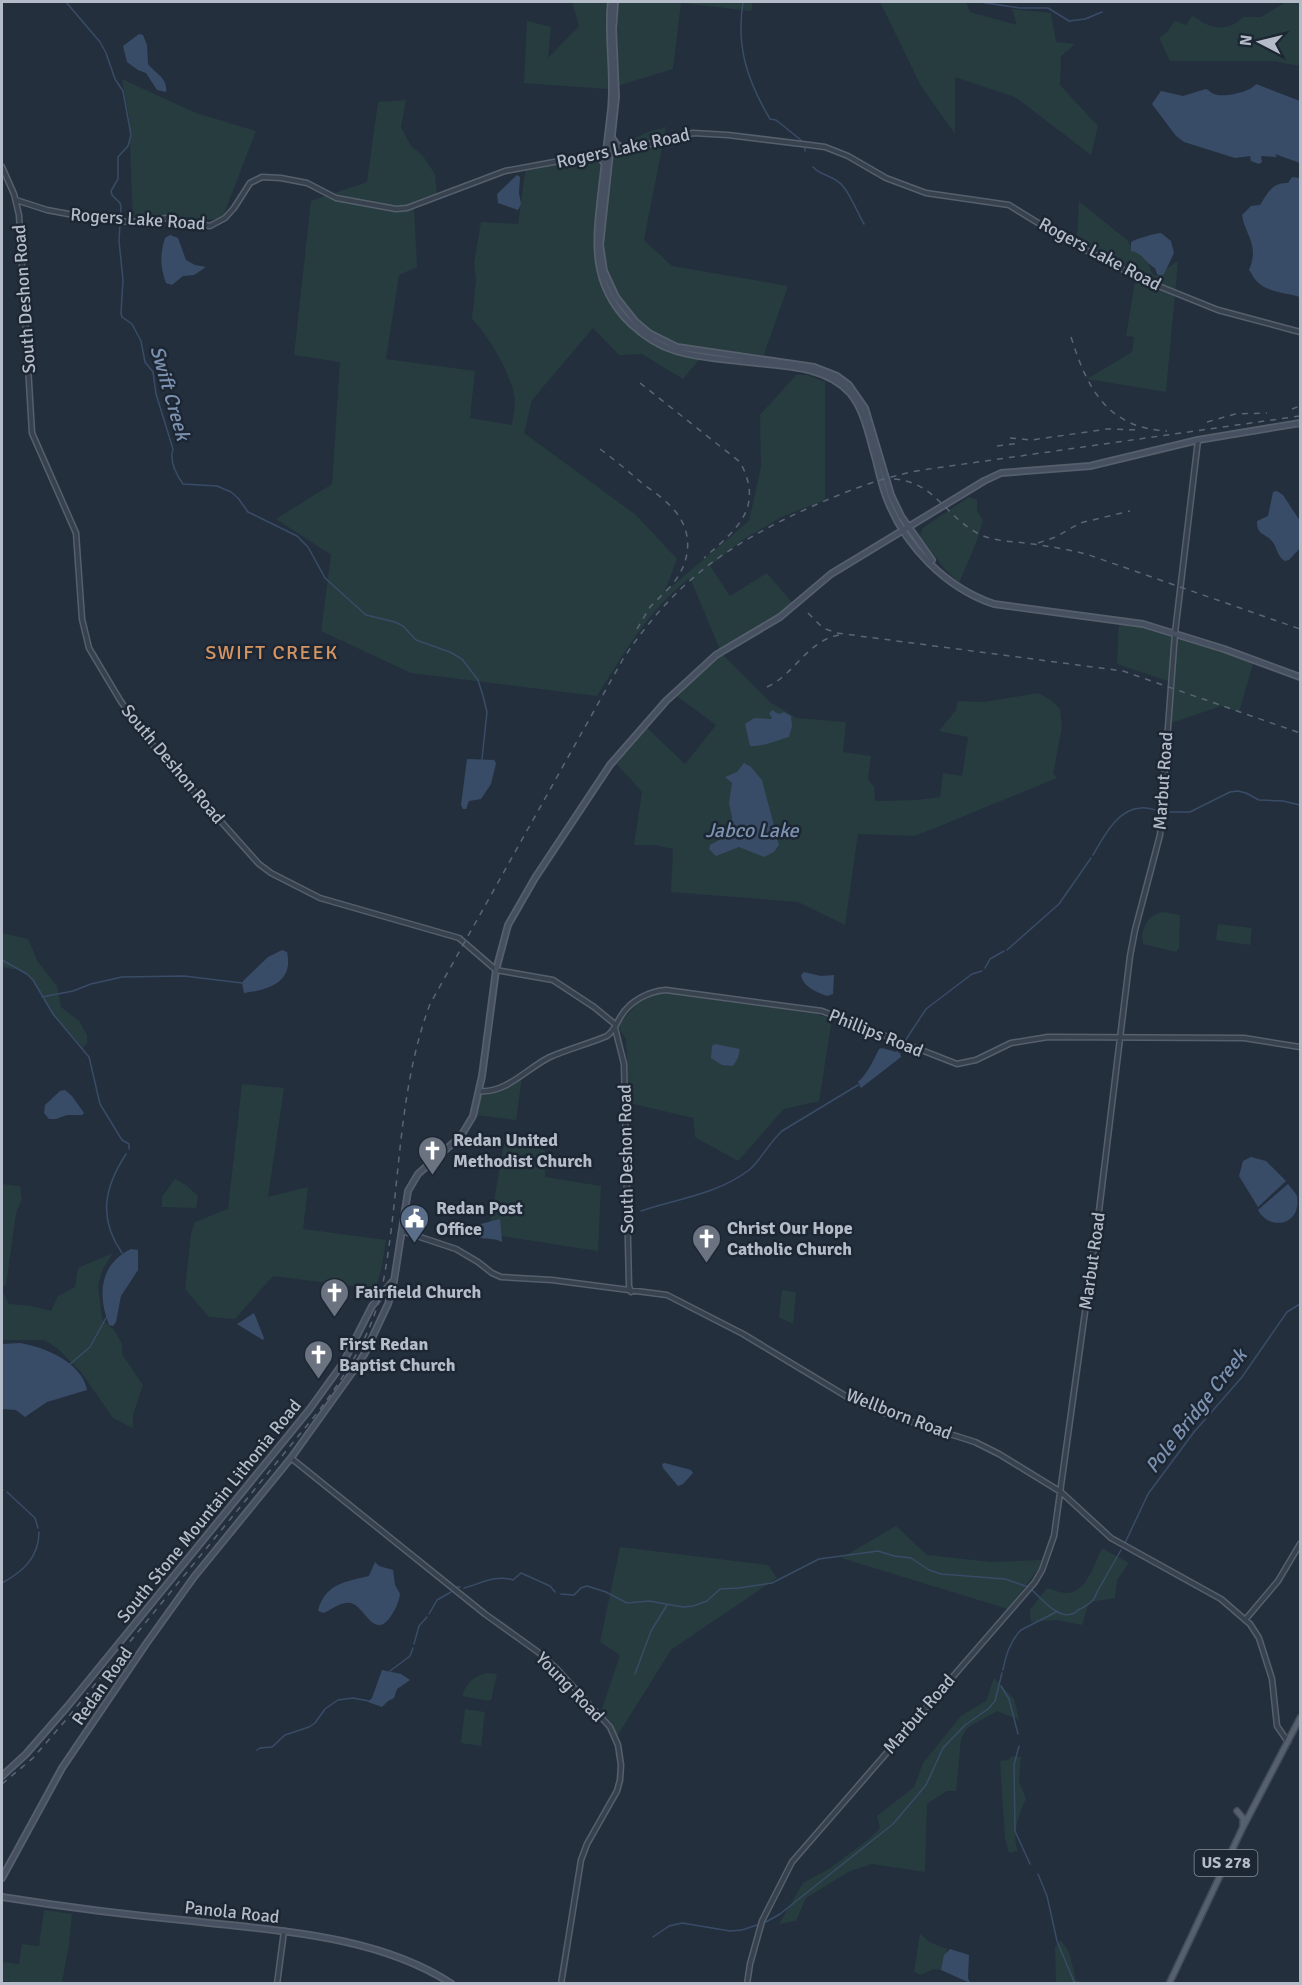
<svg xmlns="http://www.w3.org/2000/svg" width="1302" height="1985" viewBox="0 0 1302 1985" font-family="Signika,sans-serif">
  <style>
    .green { fill: #263c3f }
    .water { fill: #394c67 }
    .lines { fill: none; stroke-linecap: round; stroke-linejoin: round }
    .stream { stroke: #394c67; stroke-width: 1.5 }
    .tertiary-casing { stroke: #565f6c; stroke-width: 7 }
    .secondary-casing { stroke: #565f6c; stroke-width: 8 }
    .primary-casing { stroke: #414a57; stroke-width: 8 }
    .tertiary { stroke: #38414e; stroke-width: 4 }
    .secondary { stroke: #465061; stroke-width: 4.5 }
    .primary { stroke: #56606e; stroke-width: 5 }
    .rail { stroke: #5a6575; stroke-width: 1.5; stroke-dasharray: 6 6; stroke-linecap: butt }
    .labels { text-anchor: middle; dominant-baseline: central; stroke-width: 5; stroke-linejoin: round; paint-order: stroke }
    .shield { fill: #1d2633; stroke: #878f9c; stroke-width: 1.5 }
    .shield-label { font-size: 16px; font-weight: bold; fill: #b4bcc9 }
    .street-label { font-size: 18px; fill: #b4bcc9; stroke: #1d2633 }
    .poi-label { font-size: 18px; font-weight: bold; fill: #b4bcc9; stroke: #1d2633; text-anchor: start }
    .water-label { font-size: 20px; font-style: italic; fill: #7c92b1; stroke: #1d2633 }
    .neighbourhood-label { font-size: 20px; letter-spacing: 1.5px; fill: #d59563; stroke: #1d2633 }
  </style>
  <rect width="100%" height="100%" fill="#242f3e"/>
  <!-- green -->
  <path class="green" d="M572,2H753L751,11L681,3L673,69L607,89L524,83L527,21L551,27L548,58L579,26Z
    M880,2H966L970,12L1017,25L1012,9L1051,13L1056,42L1075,44L1061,56L1060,85L1098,126L1091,155L1015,97L955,77V134L921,86Z
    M1286,2H1300V66L1272,61H1170L1159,38L1166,33L1175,21L1186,25L1192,16C1198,18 1202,23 1208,25C1221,30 1234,27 1243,17H1261Z
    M122,79L196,113L256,131L222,219L133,222L129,117Z
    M406,100L401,127L411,146L422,155L435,174L437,196L414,208L417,267L399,275L386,359L475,371L470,418L512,425C513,417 515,409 515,401C514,379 488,334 472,319L476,280L474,262L481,222L518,224L526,166L618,148L645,133L666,127L644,240L672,266L788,286L762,360L708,349L683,379L642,354L619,355L593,328L532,400L524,433L636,515L677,559L664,593L749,521L761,467L760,415L796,375H807L825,382V500L781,517L741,541L710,566L730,596L767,573L794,605L779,619L721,653L771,703L797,718L846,722L843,752L871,756L868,779L874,787L875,801L916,800L940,797L943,773L962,776L968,737L939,731L956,710L958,701L984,702L1038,693L1051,700L1060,709L1062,727L1053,774L1057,778L915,836L858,834L845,925L798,902L671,892L673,849L655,845H634L642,792L614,761L644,725L685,764L716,725L674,694L721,652L690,578C649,608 624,654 597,696L411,673L321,631L331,555L276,519L332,484L340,362L294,355L311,201L367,182L378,102Z
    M1079,201L1128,241L1132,249L1142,254L1148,262L1151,271L1155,276L1178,261L1166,392L1087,379L1132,352L1134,337L1126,336L1136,275L1073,244L1077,239Z
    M969,497L977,500V511L983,520L976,543L959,583L943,567L920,536L922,529L927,525Z
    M1119,618L1139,621L1254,660L1239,712L1221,706L1168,724L1171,682L1117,664Z
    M1163,912L1180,915L1179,948L1176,952L1143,944C1140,929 1147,915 1163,912Z
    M1218,924L1252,928L1250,945L1216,940Z
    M2,933L28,939L38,962L57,986L61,1007L79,1021L87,1035V1043L83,1048L53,1014L33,981L27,974L20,970L2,967Z
    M670,993L816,1014L832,1019L819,1101L784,1109L738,1161L695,1137L693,1118L629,1103L626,1039L619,1029V1024L637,1004L654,994Z
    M522,1077L516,1120L475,1115L481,1093L498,1091Z
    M242,1084L284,1088L268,1197L308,1187L303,1229L386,1240L381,1271L375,1289L273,1276L235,1319L209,1317L185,1289L191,1234L195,1222L228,1209Z
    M504,1144L545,1150V1177L601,1186L598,1251L488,1234Z
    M175,1179L186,1185L198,1196L196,1208L162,1207V1197Z
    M2,1184L20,1186L22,1199L16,1213L6,1285L2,1288Z
    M113,1253L103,1269L98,1285L102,1319L115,1331L122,1344V1354L143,1385L133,1415V1428L113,1418L81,1372L57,1348L44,1340H2V1293L3,1292L9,1304L31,1306L51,1311L58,1296L75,1287L78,1268Z
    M782,1290L796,1292L793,1324L779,1317Z
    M896,1526L927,1555L992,1562L1041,1560L1042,1564L1008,1609L841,1558Z
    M620,1547L768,1565L777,1578L671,1650L616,1738L599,1718L620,1655L600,1642Z
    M1102,1548L1129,1563L1117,1580L1115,1598L1089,1602L1082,1625L1057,1620L1031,1622L1030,1610L1047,1588C1052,1589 1060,1593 1066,1593C1087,1593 1094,1564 1102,1548Z
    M487,1673L497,1674L491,1700L488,1701L462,1696C467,1682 473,1677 487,1673Z
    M994,1678L1014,1699L1019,1720L997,1711L967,1728L961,1739L956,1791H947L927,1804L925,1872L872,1864L850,1871L806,1898L796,1921L779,1924L803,1883L829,1869L869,1839L880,1828L877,1816L914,1787L923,1763L962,1715L986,1701Z
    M465,1709L485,1712L481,1746L461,1743Z
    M1012,1756L1021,1757L1019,1781L1026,1799C1019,1813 1011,1836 1018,1851L1009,1853L1005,1838L1000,1761L1008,1760Z
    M44,1910L72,1914L69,1944L62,1983L10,1984V1981H2V1962L19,1964L22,1944L39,1946Z
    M920,1933L929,1942L947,1949L941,1970L933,1969L921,1975L914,1972Z
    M1061,1940L1069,1952L1076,1980L1084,1983H1056L1055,1947Z"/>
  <!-- water -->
  <path class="water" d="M139,34L143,35L147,45L148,64C156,74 168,78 166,92L157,90L146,73L138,70L127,62L123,46Z
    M1256,84L1300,101V163L1275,154L1277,157L1261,156L1262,162L1259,164L1251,161L1250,156L1235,158L1184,142L1176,136L1152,104L1161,91L1183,96L1206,89C1207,89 1213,94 1214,94C1223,98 1251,92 1256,84Z
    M517,175L520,177L519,193L521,204L518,210L498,203L497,194Z
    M1292,177L1300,178V297C1285,292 1265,293 1254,278C1252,275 1251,272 1249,270C1260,245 1245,235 1242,215L1251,206L1260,205C1267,194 1272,182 1288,183Z
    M1161,233L1171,241L1174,253L1164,274L1161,276L1157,274L1155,268C1145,263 1143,253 1131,251V242C1138,238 1153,234 1161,233Z
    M170,235L178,238L186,260L195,265L206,267L194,275L183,276L172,285L166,283C160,266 160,254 165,238Z
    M1277,491L1283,495L1300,521V548L1289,560L1285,561C1276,556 1278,547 1271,540C1263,532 1257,535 1257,521L1268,516L1273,492Z
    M772,710L779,714L784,712L791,716L792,726L789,737C778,740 762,747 750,746L745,724L754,718L771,719L772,717L769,714Z
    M467,759L494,760L496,763L491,784L481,799L469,801L466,809H463L461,805Z
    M744,763L751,767L762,780L779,845L774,852L764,857L739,847L716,856L709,849L710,845L725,837L731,828L732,817L729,803L732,783L725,777L737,772Z
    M282,950L287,952C294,983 268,990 244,993L242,983L244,980L268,957Z
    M804,972L821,976L834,975L833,994L827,996C817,992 803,987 801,975Z
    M715,1044L740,1049L738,1058L733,1066L722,1065L711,1058L712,1046Z
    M882,1048L900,1053L901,1057L861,1088L858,1082C868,1073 873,1061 879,1049Z
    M65,1090L72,1096L84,1113L82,1115H67L56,1119H49L44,1113L45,1105L60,1091Z
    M1251,1157L1266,1161L1286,1181L1258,1207L1239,1176L1243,1161Z
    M1288,1184C1291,1188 1295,1192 1297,1196C1302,1226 1269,1231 1258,1210Z
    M500,1219L502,1242C487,1235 485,1244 468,1230L469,1227Z
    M131,1249L138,1250V1270L121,1296L116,1322L113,1326L109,1325C97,1294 100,1264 131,1249Z
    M254,1313L264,1338L263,1340L237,1324Z
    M20,1343C44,1347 82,1362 87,1390L47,1402L25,1417L16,1410L2,1409V1344Z
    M665,1463L691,1470L693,1473L683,1484L678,1486L663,1468L662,1464Z
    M375,1562L379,1566L393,1570L395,1585L400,1594C399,1602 394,1613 388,1620C373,1637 364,1606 351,1603C342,1601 332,1609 324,1613L318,1611C325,1583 346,1582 369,1576Z
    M382,1670L401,1674L410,1680L397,1689L394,1698L388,1701L382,1707L368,1702L372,1698Z
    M950,1949L969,1955L968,1978L970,1983L941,1970L944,1955Z"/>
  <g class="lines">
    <!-- stream -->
    <path class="stream" d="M66,2L100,42L106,53L115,79L123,91L131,135L128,146L118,157V179L111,191L112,195L120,203L121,207L119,241L123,280L121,313L122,317L132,324L141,341L145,362L153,372L156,394L173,449C169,461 176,474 183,484L217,486L231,492L238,498L248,512L297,536L308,547L325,578L366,615L395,622L403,626L416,640L450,652L462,659L478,680L483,696L487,712L482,759
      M743,2C736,47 747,80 770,119L776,120L802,141
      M980,2L1020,8H1048L1069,21L1085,19L1102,12
      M805,147V151
      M813,167C821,176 833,175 842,185C851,195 857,212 864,224
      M1166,812H1190L1230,792L1238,791L1246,793L1259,800L1283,801L1300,805
      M1093,855C1103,838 1118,808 1141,808C1148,807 1154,810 1160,811
      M1007,950L1059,904L1091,858
      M2,960L27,974L33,980L53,1014L89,1057L100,1104L122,1140L129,1144V1149
      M985,968L990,959L1004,951
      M42,997L73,991L91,984L122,977L184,976L242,983
      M905,1041L926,1009L972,974L982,971
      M897,1052L902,1045
      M641,1211C677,1199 718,1194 749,1170C760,1161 769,1143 782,1131L858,1085
      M122,1253C98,1218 104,1188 126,1154
      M69,1365L90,1347L106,1318
      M2,1489L3,1490
      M7,1492L35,1518L38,1528
      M1125,1543L1148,1494L1194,1432L1242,1377L1287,1312L1300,1304
      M2,1583C22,1572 39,1558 39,1532
      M455,1587H460
      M464,1588C480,1584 495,1574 513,1580L521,1573L550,1586L555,1592
      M1031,1589C1041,1598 1057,1619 1072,1614C1076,1613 1077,1610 1080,1609C1089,1604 1094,1602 1097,1592L1121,1550
      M561,1594L574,1595L581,1588L587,1586L606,1592L627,1603L649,1601L683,1607L693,1606L707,1601L720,1589L739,1588L772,1583L819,1559L878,1551L894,1556L911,1558L929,1570L941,1574L1005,1579L1028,1587
      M429,1614L437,1600L451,1592
      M414,1644L419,1626L427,1617
      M1003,1670C1006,1655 1010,1641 1021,1630L1058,1611
      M390,1671L410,1656L413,1648
      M635,1674L651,1631L667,1605
      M1001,1686L1009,1699L1018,1734
      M1019,1746L1014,1765L1015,1831L1030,1864
      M257,1750L260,1748L272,1747L285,1735L309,1727L315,1723L325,1709L338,1700L353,1698L369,1701
      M1038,1874L1047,1896L1057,1941L1075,1984
      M764,1923L780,1914L893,1824L926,1785L943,1748L965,1725L988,1709L995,1701L1002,1673
      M653,1937L669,1926L682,1923L730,1931L742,1930L757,1925"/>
    <defs>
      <path id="tertiary" d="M2,167L14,194L19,215L32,433L76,533L82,619L89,648L120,700L143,734L259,864L271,873L320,898L459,938L496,970L553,980L594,1007L616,1025
        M16,200L47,210L95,219L131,222L167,218L210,226L225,218L234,208L250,183L262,177L281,178L307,183L336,198L396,209L407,208L505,171L646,145L693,133L728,135L810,145L825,147L848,156L886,178L926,193L1009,205L1061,237L1141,279L1218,310L1300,332
        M615,1028L624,1064L629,1286L631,1292
        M479,1091C506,1094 527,1068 550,1057C568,1049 588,1044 607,1036C614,1031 616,1024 621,1016C630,1001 649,991 666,990L822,1011L957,1064L976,1060L1011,1043L1048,1037L1244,1038L1300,1047
        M402,1231L456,1249L478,1262L492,1273L501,1277L552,1280L667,1295L743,1334L854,1401L887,1414L975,1442L999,1454L1061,1492L1111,1538L1221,1599L1250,1624L1259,1638L1272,1679L1277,1726L1288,1742
        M291,1458L485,1614L538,1652L557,1669L610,1727L618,1745L621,1765L620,1780L617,1791L587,1844L581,1860L561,1984
        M1245,1620L1278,1581L1300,1544
        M277,1984L284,1931
        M747,1984L750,1964L762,1921L792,1862L1035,1582L1042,1570L1054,1536L1099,1211L1130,956L1135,930L1160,835L1175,633L1198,440"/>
      <path id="secondary" d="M611,2C607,38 615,74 611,110C608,136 605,161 602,187C596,239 589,282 630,323C643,335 659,346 676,351C699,358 724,359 748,362C782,366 825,365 850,393C865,411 869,437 876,460C879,473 882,486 887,499C905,546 946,588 994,604L1143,624L1224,649L1300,677
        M615,2L613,29L616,97L600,245L604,271L616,297L635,321L649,333L677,347L814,367L837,376L849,385L865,408L891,495L901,516L932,560
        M613,139L617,145L624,148
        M593,154L600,157L604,163
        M2,1776L26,1754L67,1707L309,1410L343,1363L372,1306L393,1281
        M2,1878L62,1768L146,1644L194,1577L291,1458L354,1370L365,1353L388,1304L393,1287L408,1191L418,1174L461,1136L473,1116L482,1076L496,970L508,925L535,878L610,765L666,701L716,655L780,617L831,574L984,481L1001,473L1090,466L1198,440L1300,423
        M2,1897C65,1907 128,1915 192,1921C278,1931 377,1935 452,1984"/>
      <path id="primary" d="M1237,1811L1243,1818V1826
        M1169,1984L1242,1829L1300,1718"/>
    </defs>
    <!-- tertiary casing -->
    <use href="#tertiary" class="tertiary-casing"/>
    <!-- secondary casing -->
    <use href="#secondary" class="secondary-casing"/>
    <!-- primary casing -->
    <use href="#primary" class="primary-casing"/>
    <!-- tertiary -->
    <use href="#tertiary" class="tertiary"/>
    <!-- secondary -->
    <use href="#secondary" class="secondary"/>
    <!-- primary -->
    <use href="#primary" class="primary"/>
    <!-- rail -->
    <path class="rail" d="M1071,337C1087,388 1107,428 1167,431
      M640,383L740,462C765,508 736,530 704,558
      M1292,409L1300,406
      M1207,422L1235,414L1267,413
      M1010,438L1032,440L1107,429L1140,430
      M997,446L1021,443
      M600,449C615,460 629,472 643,484C654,492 666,500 675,511C696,536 689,568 668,589
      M894,479C932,482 943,511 972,530C988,541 1007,541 1025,543C1047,546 1068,549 1089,555L1300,629
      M1038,543L1056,537L1080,523L1130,511
      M808,613L823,628L837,633L1123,671L1300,733
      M637,629L650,607L672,585
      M767,687C795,674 807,641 839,635
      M2,1784L33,1758L65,1721L318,1412C346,1374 372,1335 382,1288C401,1194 396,1095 430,1004L623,659C675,581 728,544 813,506C849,490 883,477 922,470L1300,416"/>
  </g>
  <!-- icons -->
  <defs>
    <symbol id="church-pin" viewBox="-11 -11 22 30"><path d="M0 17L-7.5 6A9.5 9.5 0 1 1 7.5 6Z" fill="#6b7280" stroke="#1d2633"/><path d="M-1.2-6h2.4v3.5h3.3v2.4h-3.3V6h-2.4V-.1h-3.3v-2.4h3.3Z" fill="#fff"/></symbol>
    <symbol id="civic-pin" viewBox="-11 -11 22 30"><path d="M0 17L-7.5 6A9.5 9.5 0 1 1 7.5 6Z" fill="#5c6f8a" stroke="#1d2633"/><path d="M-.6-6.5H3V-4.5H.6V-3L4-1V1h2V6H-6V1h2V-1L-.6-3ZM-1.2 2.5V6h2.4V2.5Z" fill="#fff"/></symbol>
  </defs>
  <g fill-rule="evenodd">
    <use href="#church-pin" x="416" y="1134" width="33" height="45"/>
    <use href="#civic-pin" x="398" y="1202" width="33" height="45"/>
    <use href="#church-pin" x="690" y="1222" width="33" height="45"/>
    <use href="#church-pin" x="318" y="1276" width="33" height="45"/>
    <use href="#church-pin" x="302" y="1338" width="33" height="45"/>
  </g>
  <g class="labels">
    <!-- shield labels -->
    <rect class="shield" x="1194.5" y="1850" width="63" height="26" rx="4.5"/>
    <g class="shield-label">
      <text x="1226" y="1863">US 278</text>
    </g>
    <!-- street labels -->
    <g class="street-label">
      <text transform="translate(623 148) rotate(-12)">Rogers Lake Road</text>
      <text transform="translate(138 219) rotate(4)">Rogers Lake Road</text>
      <text transform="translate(1100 254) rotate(28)">Rogers Lake Road</text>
      <text transform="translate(24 299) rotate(-94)">South Deshon Road</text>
      <text transform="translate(173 764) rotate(50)">South Deshon Road</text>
      <text transform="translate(1163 781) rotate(-86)">Marbut Road</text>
      <text transform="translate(876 1033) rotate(22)">Phillips Road</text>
      <text transform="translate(626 1159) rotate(-91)">South Deshon Road</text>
      <text transform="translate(1092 1261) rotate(-82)">Marbut Road</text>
      <text transform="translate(899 1414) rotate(21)">Wellborn Road</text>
      <text transform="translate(209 1511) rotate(-51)">South Stone Mountain Lithonia Road</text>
      <text transform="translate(102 1686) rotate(-55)">Redan Road</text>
      <text transform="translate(570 1687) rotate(46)">Young Road</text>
      <text transform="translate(919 1714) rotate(-49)">Marbut Road</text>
      <text transform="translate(232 1912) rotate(6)">Panola Road</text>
    </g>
    <!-- poi labels -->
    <g class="poi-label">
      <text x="453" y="1140">Redan United<tspan x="453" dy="21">Methodist Church</tspan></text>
      <text x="436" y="1208">Redan Post<tspan x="436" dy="21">Office</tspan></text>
      <text x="727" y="1228">Christ Our Hope<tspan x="727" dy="21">Catholic Church</tspan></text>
      <text x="355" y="1292">Fairfield Church</text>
      <text x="339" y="1344">First Redan<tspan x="339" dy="21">Baptist Church</tspan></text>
    </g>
    <!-- water labels -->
    <g class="water-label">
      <text transform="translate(170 393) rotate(74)">Swift Creek</text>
      <text x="752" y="830">Jabco Lake</text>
      <text transform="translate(1196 1411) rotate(-52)">Pole Bridge Creek</text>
    </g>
    <!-- neighbourhood labels -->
    <g class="neighbourhood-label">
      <text x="272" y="652">SWIFT CREEK</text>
    </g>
  </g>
  <!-- border -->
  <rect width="1302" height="1985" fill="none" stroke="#b4bcc9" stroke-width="6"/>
  <!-- north arrow -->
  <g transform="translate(1260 42) rotate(277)" stroke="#1d2633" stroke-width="4.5" paint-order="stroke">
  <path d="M0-4.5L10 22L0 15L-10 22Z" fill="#b4bcc9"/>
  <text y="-9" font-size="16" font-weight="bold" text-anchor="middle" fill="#b4bcc9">N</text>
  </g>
</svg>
